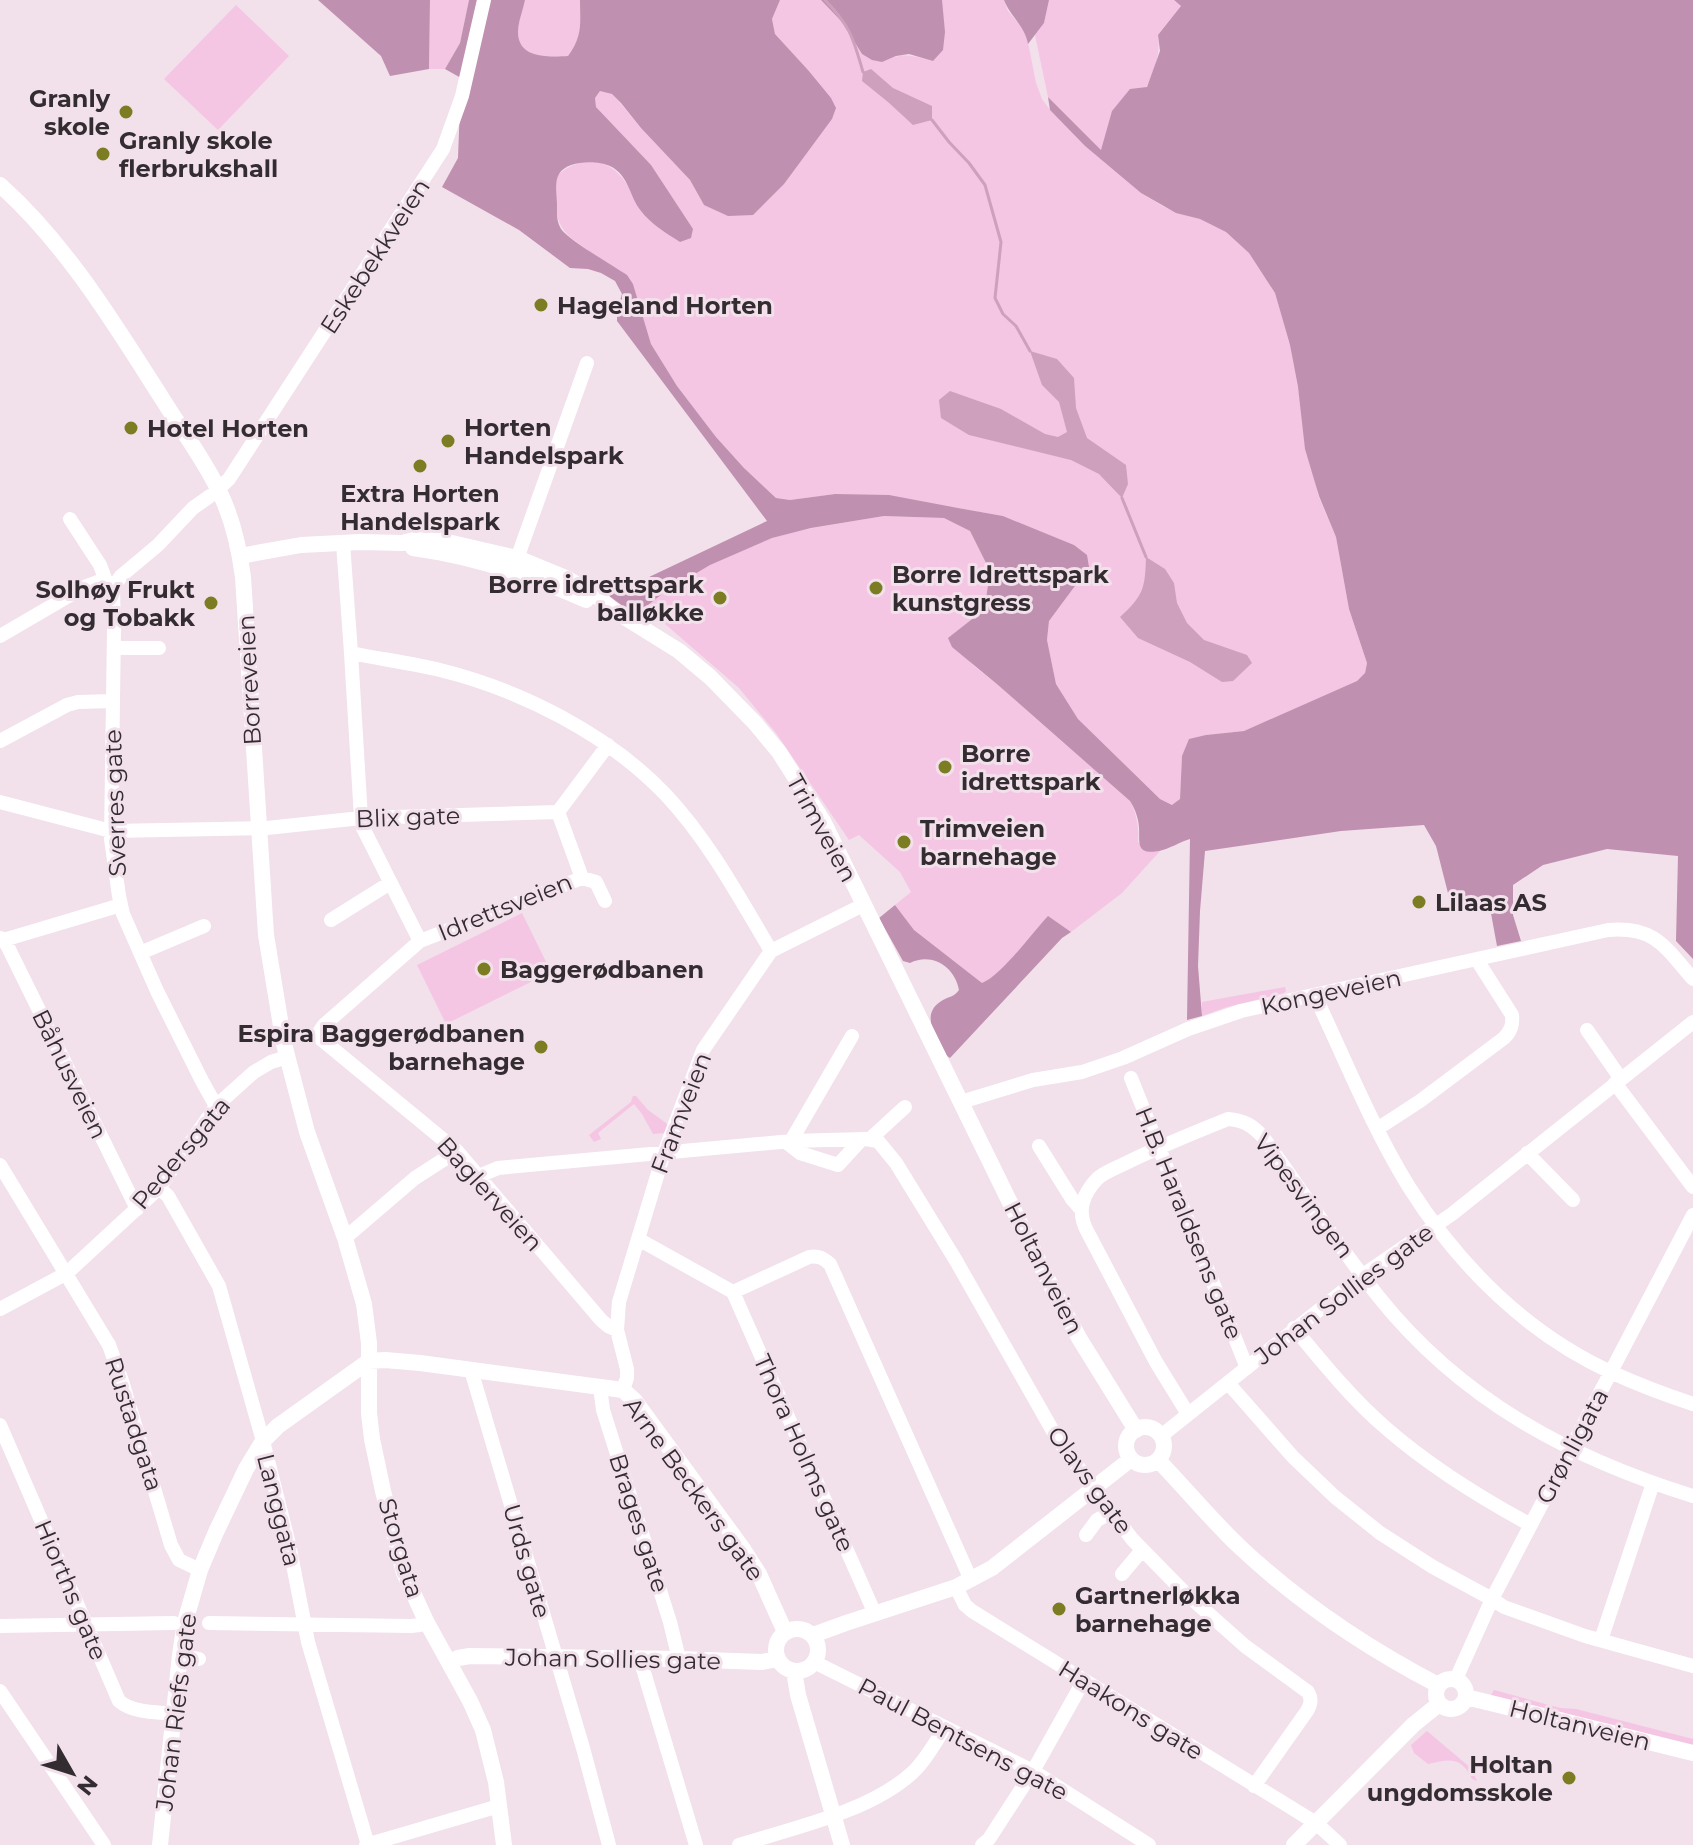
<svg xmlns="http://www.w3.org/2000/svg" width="1693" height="1845" viewBox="0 0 1693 1845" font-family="Montserrat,sans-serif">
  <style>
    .green { fill: #f5c5e4 }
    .forest { fill: #bf90af }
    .water { fill: #cf9fbe }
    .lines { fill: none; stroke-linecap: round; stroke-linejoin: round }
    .stream { stroke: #cf9fbe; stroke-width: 3 }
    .minor { stroke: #fff; stroke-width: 14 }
    .major { stroke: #fff; stroke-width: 16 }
    .poi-dot { fill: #7c7c23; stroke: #f2e0eb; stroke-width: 3 }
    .labels { text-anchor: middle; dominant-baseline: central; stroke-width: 6; stroke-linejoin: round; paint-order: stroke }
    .poi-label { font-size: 24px; font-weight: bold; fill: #332c31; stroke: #f2e0eb; text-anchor: start }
    .street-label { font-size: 24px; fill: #332c31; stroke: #f2e0eb }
  </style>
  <rect width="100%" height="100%" fill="#f2e0eb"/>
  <!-- green -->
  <path class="green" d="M430,0H469L460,43L445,69H429Z
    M525,0H580C580,25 583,35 568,56C549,57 518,59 518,32C518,21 523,10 525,0Z
    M780,0H821L842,22L862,54L882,62C903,52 911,55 933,61L925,0H1004L1008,11L1026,32L1036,83L1042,99L1050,110L1085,146L1141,193L1164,207L1178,213L1200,219L1226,232L1249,253L1275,293L1290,345L1318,495L1336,537L1349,609L1367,663L1365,673L1357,681L1244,731L1206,735L1182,756L1180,800L1172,805L1160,799L1078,719L1056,684L1047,640L1049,621L1089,567L1074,545L1003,516L958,508L835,494L790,500L776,498L744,468L716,437L677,386L651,344L633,284L570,237C552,220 556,201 554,178C585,150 617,159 633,196L651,166L596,107L595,98L600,91H606L612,94L621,104L641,128L690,180L704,205L816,140L832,119L808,70L775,34L772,19Z
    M1049,0H1174L1181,6L1158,35C1164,79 1125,117 1101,150L1048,97L1035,35L1044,23Z
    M236,5L289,56L218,130L164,79Z
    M884,516L944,518L970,531L990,571L985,607L976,616L949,638L974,666L998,685L1130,801C1137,815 1139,827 1138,842L1148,851H1160L1122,893L1071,932L1048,917C1032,933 1001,977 982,983L914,930L895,905L911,892L900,872L859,835L849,840L776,733L739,688L650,611V602C685,577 733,549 775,537C811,527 848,522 884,516Z
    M522,913L551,972L446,1024L417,965Z
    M1285,987L1286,991L1284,993L1227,1007L1202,1016V1002Z
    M633,1096H636L648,1110L666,1123L668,1126L665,1133L653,1134L642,1114L634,1104L598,1133L601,1139L594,1142L589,1135L631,1102Z
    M1494,1690L1560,1708L1576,1709L1693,1739V1748L1490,1697Z
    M1427,1731L1472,1769L1477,1781L1472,1779C1461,1756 1450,1759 1428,1764L1414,1753L1411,1745Z"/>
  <!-- forest -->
  <path class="forest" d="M318,0H430L429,69L390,76L381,56Z
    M469,0H525C523,10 518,22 518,32C518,59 549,57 568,56C583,35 580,24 580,0H780L772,19L775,34L808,70L831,98L836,108L832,119L784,184L753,215L728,216L704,205L690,180L641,128L621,103L612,94L600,91L595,98L596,107L651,165L693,229L691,238L680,242C666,233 651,224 641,211C629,196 629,175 610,166C597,160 567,160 559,174C554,182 557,196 557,205C557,213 556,221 561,229C570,241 612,265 627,275L633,284L651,344L677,386L716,437L744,468L776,498L790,500L835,494L889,495L958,508L1003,516L1074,545L1087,555L1089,567L1049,621L1047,640L1056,684L1078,719L1160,799L1172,805L1180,799L1182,756L1189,739L1206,735L1244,731L1357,681L1365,673L1367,663L1349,609L1336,537L1319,496L1305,449L1298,387L1290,345L1275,293L1249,253L1226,232L1200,219L1176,213L1141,193L1085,146L1050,110L1048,97L1101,150L1112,111L1130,89L1147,87L1160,51L1158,35L1181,6L1174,0H1693V959L1676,941L1678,856L1607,849L1543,865L1513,885V915L1521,941L1497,946L1490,908L1477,897L1450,901L1436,846L1424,825L1341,831L1205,851L1200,911L1198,966L1202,1016L1187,1020L1190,839C1180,842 1169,849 1159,851C1135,855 1140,842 1139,827C1138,817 1135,809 1130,801L998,685L952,647L948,638L976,616L985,606L990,571L970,531L944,518L884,516L811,528L772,538L710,565L666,591L648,605L639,610L627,609L609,596L767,521L617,321V310L622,294L615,281L601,273L588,269L570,268L519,230L442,187L458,158L461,78L445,69L460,43Z
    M821,0H942L945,32L943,50L933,61L909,54L896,56L882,62L872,60L862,54L842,22Z
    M1004,0H1049L1044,23L1028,44C1025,26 1010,16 1004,0Z
    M895,905L914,930L982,983C1001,976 1032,933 1048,916L1071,932L1062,938L950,1058L947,1056C937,1038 918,1014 943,1000C950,996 954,997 959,990C955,967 932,952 910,963L903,961L879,918Z"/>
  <!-- water -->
  <path class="water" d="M871,69L893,88L932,106V120L913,125L888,102L862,81L863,72Z
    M1030,351L1057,359L1074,378L1076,408L1087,438L1126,465L1128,484L1122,498L1099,474L1071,460L969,435L941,418L939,400L950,391L1001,409L1045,434L1058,437L1067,432L1059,402L1042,385Z
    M1146,557L1165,569L1174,583L1177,603L1187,623L1204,640L1247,655L1252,663L1233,681L1222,682L1190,662L1138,638L1120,617C1144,595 1145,588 1146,557Z"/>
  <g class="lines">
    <!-- stream -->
    <path class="stream" d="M825,0C851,27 853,38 863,72
      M932,120L949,142L969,163L985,185L1001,242L995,298L1003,314L1016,326L1030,351
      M1122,498L1146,557"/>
    <!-- minor -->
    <path class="minor" d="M218,489L229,479L443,149L462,96L484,0
      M210,496L193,508L158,545L121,576L113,588L114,630L111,839L119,896L123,914L157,991L202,1081L216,1106
      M70,519L100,565L106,581
      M343,543L351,653C380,659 411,663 440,670C521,690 608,734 666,795C709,841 739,897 771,951
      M514,567L587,363
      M0,636L84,587L100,581L116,583
      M114,648H159
      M351,653L361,818L363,828L420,941
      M0,741L67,705L78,702L112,701
      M0,802L111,831L267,828L361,818L558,812
      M558,812L608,745
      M558,812L582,878
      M582,878L420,941L324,1025L318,1034L321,1039L457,1151L601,1320L608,1326L617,1330
      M582,878L596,882L605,901
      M331,920L390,883
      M0,938L4,939L137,1209
      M0,941L121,905
      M140,953L204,926
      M1315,996C1345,1059 1372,1127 1409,1187C1459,1266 1527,1334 1613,1373C1639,1385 1666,1395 1693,1404
      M1587,1030L1621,1079
      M1131,1078L1247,1368
      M1615,1083L1693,1187
      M961,1102L1033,1080L1082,1072L1123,1058L1188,1029L1241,1011L1608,930C1655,926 1665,947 1693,979
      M1377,1129L1420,1101L1504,1038C1511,1031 1513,1025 1512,1015L1477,960
      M870,1139L905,1107
      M791,1141L852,1036
      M786,1142L800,1153L838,1165L861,1140
      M1039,1146L1072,1199L1080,1208
      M1527,1153L1573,1200
      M0,1165L109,1345L122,1381L171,1545L179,1560L200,1570
      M479,1176L498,1168L791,1141L865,1139L878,1141L896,1163L955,1259L1058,1440L1132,1539L1183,1591L1245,1646L1308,1692C1312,1699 1311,1704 1307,1711L1254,1786
      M159,1188L168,1196L219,1286L263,1441L289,1544L308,1642L368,1845
      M345,1238L415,1178L457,1151
      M638,1239L733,1292L809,1257C818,1255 823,1258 830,1264L971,1580
      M733,1292L875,1614
      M0,1309L67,1273L159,1188L216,1106L254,1072L271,1062L287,1057
      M1294,1328C1323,1363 1352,1399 1387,1429C1431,1467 1479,1497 1531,1525
      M471,1370L583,1748L609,1845
      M1228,1383L1293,1457L1335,1497L1380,1533L1433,1567L1492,1599L1504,1607L1585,1636L1693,1666
      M600,1387L603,1410L670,1622L679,1659
      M623,1390L627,1378V1369L617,1330L619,1302L664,1153L703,1050L771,951L863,905
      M1188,1414L1156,1362L1086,1229C1077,1210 1083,1194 1097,1179C1104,1172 1116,1168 1124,1164C1158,1147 1193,1133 1228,1119C1244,1120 1253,1126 1263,1137C1301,1190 1338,1245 1378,1296C1460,1399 1569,1458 1693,1496
      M0,1425L119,1701C133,1713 156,1712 174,1714
      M1161,1436L1363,1275L1452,1214L1693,1022
      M1086,1535L1097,1520L1112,1512
      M1122,1574L1142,1550
      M956,1587L965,1605L972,1611L1316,1823L1340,1845
      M209,1623L411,1626L420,1625L426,1621
      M0,1626L174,1623
      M1601,1640L1653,1483
      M180,1655L199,1659
      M640,1659L696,1845
      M814,1662L1033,1771L1149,1845
      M1456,1679L1492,1599L1693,1215
      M0,1691L104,1845
      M366,1845L499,1806
      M739,1845C793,1828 869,1812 912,1773C925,1761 935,1743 945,1727
      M982,1845L989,1839L1033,1771L1084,1680"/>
    <!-- major -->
    <path class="major" d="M0,185C67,245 115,325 163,400C181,429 203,458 218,489C232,516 239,547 243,577L266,935L284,1044L307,1132L345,1238L364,1304L369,1343V1413L372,1439L383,1491L404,1573L426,1621L470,1701L483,1730L496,1782L504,1845
      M413,548C472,556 531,575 586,600
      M240,556L301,545L360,542L402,543L414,540L443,541L517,558L568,579L599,598L613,610L679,651L710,677L755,723L779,752L823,821L1047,1278L1079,1338L1136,1430
      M1126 1446a19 19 0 1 1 38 0a19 19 0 1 1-38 0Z
      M1158,1460C1186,1489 1212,1521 1242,1549C1301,1604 1367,1648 1438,1685
      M776 1650a21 21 0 1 1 42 0a21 21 0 1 1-42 0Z
      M813,1635L846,1623L956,1587L992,1568L1131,1459
      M449,1662L458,1658L470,1656L679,1659L762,1662L777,1659
      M794,1671L798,1695L842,1845
      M1436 1694a15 15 0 1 1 30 0a15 15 0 1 1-30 0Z
      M1466,1697L1693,1753
      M160,1845L180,1655L185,1622L200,1570L216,1532L246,1469L263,1441L278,1426L369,1361L385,1360L420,1363L623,1390L635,1401L743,1549L759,1574L785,1632
      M1294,1845L1413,1725L1439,1704"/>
  </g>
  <!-- markers -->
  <g class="poi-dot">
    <circle cx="126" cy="112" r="8"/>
    <circle cx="103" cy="154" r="8"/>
    <circle cx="541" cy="305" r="8"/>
    <circle cx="131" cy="428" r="8"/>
    <circle cx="448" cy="441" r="8"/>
    <circle cx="420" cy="466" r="8"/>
    <circle cx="876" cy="588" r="8"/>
    <circle cx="720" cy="598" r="8"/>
    <circle cx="211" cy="603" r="8"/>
    <circle cx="945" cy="767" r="8"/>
    <circle cx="904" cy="842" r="8"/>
    <circle cx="1419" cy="902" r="8"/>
    <circle cx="484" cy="969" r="8"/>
    <circle cx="541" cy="1047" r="8"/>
    <circle cx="1059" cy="1609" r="8"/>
    <circle cx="1569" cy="1778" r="8"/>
  </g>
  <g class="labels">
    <!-- poi labels -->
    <g class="poi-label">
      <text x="110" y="98" text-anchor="end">Granly<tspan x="110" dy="28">skole</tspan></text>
      <text x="119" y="140">Granly skole<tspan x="119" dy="28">flerbrukshall</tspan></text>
      <text x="557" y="305">Hageland Horten</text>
      <text x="464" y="427">Horten<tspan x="464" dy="28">Handelspark</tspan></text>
      <text x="147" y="428">Hotel Horten</text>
      <text x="420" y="493" text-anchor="middle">Extra Horten<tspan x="420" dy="28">Handelspark</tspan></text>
      <text x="892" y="574">Borre Idrettspark<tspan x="892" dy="28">kunstgress</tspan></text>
      <text x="704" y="584" text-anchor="end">Borre idrettspark<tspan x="704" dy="28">balløkke</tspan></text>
      <text x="195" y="589" text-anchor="end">Solhøy Frukt<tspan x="195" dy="28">og Tobakk</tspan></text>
      <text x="961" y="753">Borre<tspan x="961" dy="28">idrettspark</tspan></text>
      <text x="920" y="828">Trimveien<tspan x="920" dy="28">barnehage</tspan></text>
      <text x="1435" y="902">Lilaas AS</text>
      <text x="500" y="969">Baggerødbanen</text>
      <text x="525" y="1033" text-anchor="end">Espira Baggerødbanen<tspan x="525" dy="28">barnehage</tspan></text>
      <text x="1075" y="1595">Gartnerløkka<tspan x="1075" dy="28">barnehage</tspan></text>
      <text x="1553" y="1764" text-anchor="end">Holtan<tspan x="1553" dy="28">ungdomsskole</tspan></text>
    </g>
    <!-- street labels -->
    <g class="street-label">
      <text transform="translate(375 256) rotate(-57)">Eskebekkveien</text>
      <text transform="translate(249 680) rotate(-93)">Borreveien</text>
      <text transform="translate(115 803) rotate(-92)">Sverres gate</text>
      <text transform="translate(408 817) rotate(-2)">Blix gate</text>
      <text transform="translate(822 828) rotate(61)">Trimveien</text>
      <text transform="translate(505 907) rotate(-22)">Idrettsveien</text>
      <text transform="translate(1331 992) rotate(-12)">Kongeveien</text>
      <text transform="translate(70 1074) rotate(64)">Båhusveien</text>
      <text transform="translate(681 1113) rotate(-69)">Framveien</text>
      <text transform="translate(181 1153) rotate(-50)">Pedersgata</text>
      <text transform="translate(490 1194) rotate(48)">Baglerveien</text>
      <text transform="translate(1304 1196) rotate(53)">Vipesvingen</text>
      <text transform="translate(1189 1223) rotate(68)">H.B. Haraldsens gate</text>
      <text transform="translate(1044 1268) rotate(63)">Holtanveien</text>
      <text transform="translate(1344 1294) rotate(-37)">Johan Sollies gate</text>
      <text transform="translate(134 1424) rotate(72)">Rustadgata</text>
      <text transform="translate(1572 1446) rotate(-62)">Grønligata</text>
      <text transform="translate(804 1453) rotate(66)">Thora Holms gate</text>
      <text transform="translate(1090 1480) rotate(54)">Olavs gate</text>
      <text transform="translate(694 1489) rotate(54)">Arne Beckers gate</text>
      <text transform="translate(279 1510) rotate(76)">Langgata</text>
      <text transform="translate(639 1523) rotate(72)">Brages gate</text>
      <text transform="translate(401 1548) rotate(73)">Storgata</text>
      <text transform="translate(527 1561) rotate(74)">Urds gate</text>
      <text transform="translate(71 1590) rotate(67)">Hiorths gate</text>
      <text transform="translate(613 1659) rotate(1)">Johan Sollies gate</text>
      <text transform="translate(1131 1710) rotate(32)">Haakons gate</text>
      <text transform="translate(176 1712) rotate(-83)">Johan Riefs gate</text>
      <text transform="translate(1580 1725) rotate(14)">Holtanveien</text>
      <text transform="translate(963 1739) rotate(28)">Paul Bentsens gate</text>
    </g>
  </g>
  <!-- north arrow -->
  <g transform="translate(72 1773) rotate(129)" stroke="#f2e0eb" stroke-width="6" paint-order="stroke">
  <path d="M0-6L14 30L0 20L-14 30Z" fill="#332c31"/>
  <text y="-12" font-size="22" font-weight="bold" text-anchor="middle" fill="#332c31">N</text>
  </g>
</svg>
